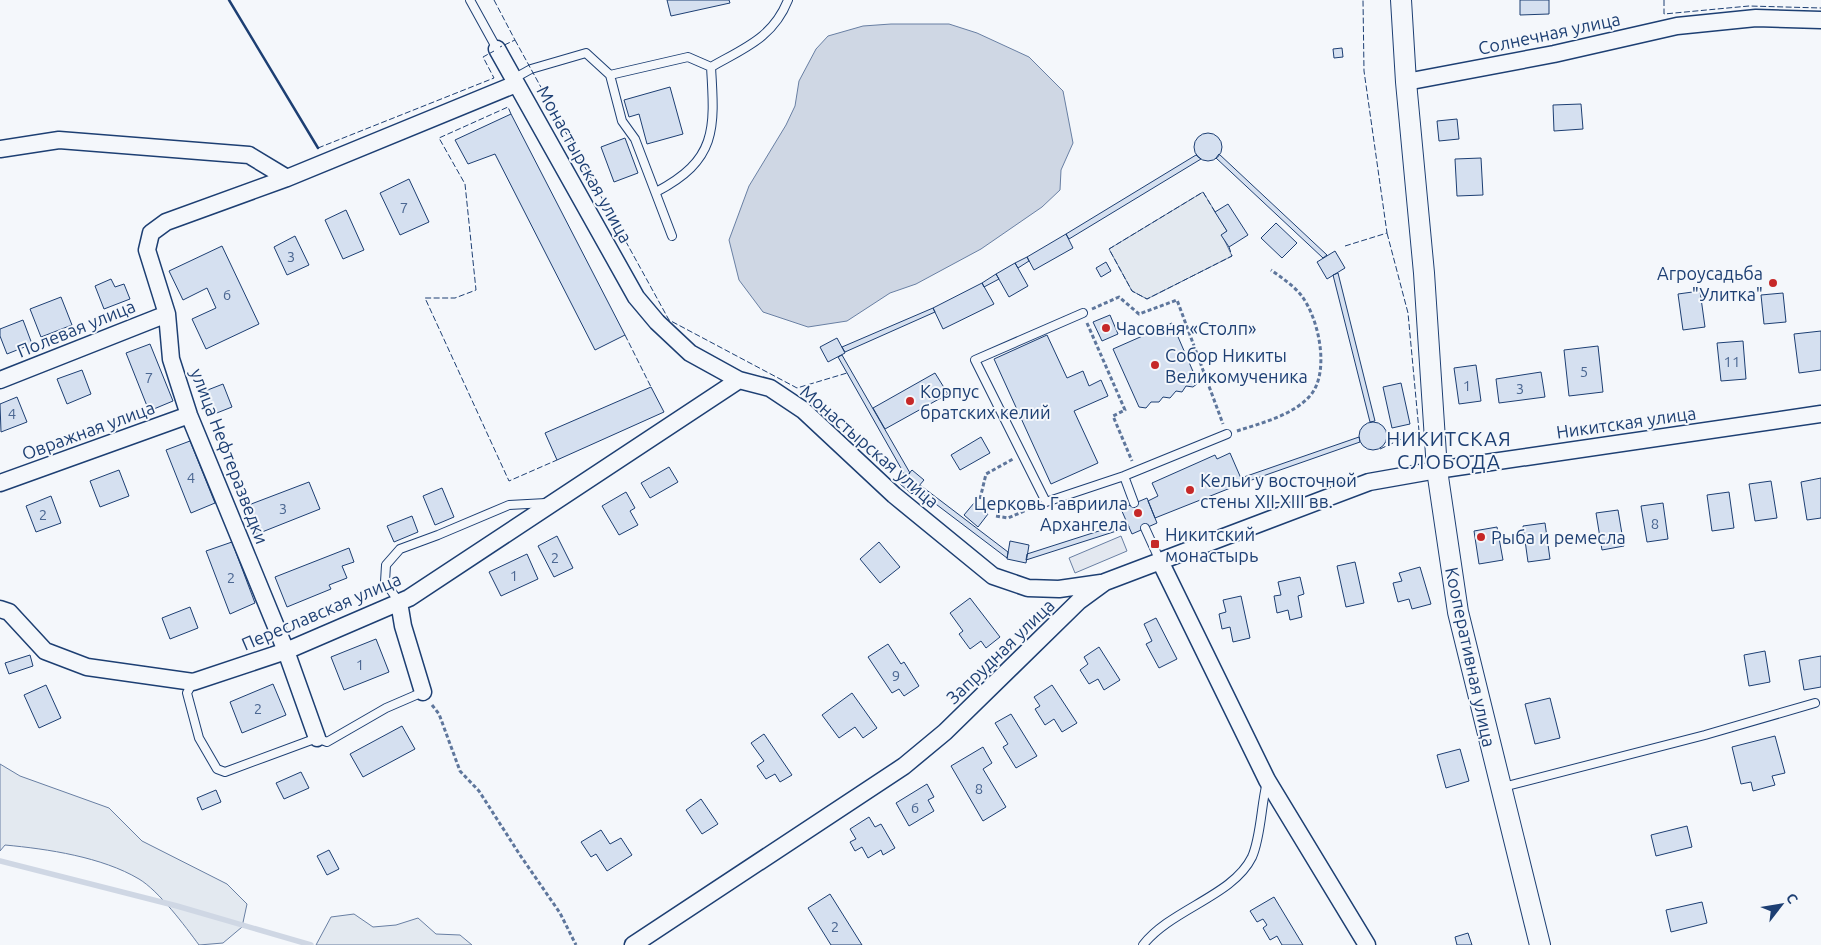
<svg xmlns="http://www.w3.org/2000/svg" width="1821" height="945" viewBox="0 0 1821 945" font-family="Ubuntu,sans-serif">
  <style>
    .green { fill: #e3e9f0; stroke: #687fa3 }
    .parking { fill: #e3e8f0; stroke: #687fa3 }
    .water { fill: #cfd7e4; stroke: #687fa3 }
    .lines { fill: none; stroke-linecap: round; stroke-linejoin: round }
    .stream { stroke: #cfd7e4; stroke-width: 5.5 }
    .building { fill: #d5e0f0; stroke: #1d3f73 }
    .service-casing { stroke: #1d3f73; stroke-width: 10 }
    .minor-casing { stroke: #1d3f73; stroke-width: 19 }
    .tertiary-casing { stroke: #1d3f73; stroke-width: 22 }
    .path { stroke: #5e769c; stroke-width: 3; stroke-dasharray: 4 2.5; stroke-linecap: butt }
    .service { stroke: #f4f7fb; stroke-width: 8 }
    .minor { stroke: #f4f7fb; stroke-width: 16 }
    .tertiary { stroke: #f4f7fb; stroke-width: 20 }
    .fence { stroke: #1d3f73; stroke-width: 1; stroke-dasharray: 6 2.5; stroke-linecap: butt }
    .wall { stroke: #1d3f73; stroke-width: 2.5 }
    .poi-dot { fill: #c62828; stroke: #f4f7fb; stroke-width: 2 }
    .labels { text-anchor: middle; dominant-baseline: central; stroke-width: 4; stroke-linejoin: round; paint-order: stroke }
    .number-label { font-size: 15px; fill: #4b6792 }
    .street-label { font-size: 18px; fill: #1d3f73; stroke: #f4f7fb }
    .poi-label { font-size: 18px; fill: #1d3f73; stroke: #f4f7fb; text-anchor: start }
    .quarter-label { font-size: 20px; letter-spacing: 1px; fill: #1d3f73; stroke: #f4f7fb }
  </style>
  <rect width="100%" height="100%" fill="#f4f7fb"/>
  <!-- green -->
  <path class="green" d="M1203,192L1227,231L1222,235L1232,256L1147,299L1132,291L1109,249Z
    M0,764L20,776L109,808L142,841L227,884L247,904L242,927L223,943L199,945C185,926 159,891 139,879C102,857 48,849 5,845L0,851Z
    M354,914L373,927L396,925L418,918L436,934L460,935L472,945H316L331,917Z"/>
  <!-- parking -->
  <path class="parking" d="M1121,536L1127,551L1075,573L1069,558Z"/>
  <!-- water -->
  <path class="water" d="M891,24H949L977,33L1029,57L1063,91L1073,143L1061,170L1060,190L1042,207L981,249L916,284L890,293L847,321L808,327L763,312L739,280L729,240L749,186L786,125L795,106L799,81L816,49L828,36L863,26Z"/>
  <g class="lines">
    <!-- stream -->
    <path class="stream" d="M0,861L177,906L311,945"/>
  </g>
  <!-- building -->
  <path class="building" d="M667,0H729L730,3L671,16Z
    M1520,0H1549V14L1520,15Z
    M1342,48L1343,57L1334,58L1333,49Z
    M670,87L683,134L647,144L639,114L629,117L624,100Z
    M1581,104L1583,129L1554,131L1553,105Z
    M511,114L625,335L595,350L495,154L468,164L455,140Z
    M1457,119L1459,139L1439,141L1437,121Z
    M1194 147a14 14 0 1 1 28 0a14 14 0 1 1-28 0Z
    M625,138L638,173L614,182L601,147Z
    M1219,154L1327,255L1323,258L1216,158Z
    M1196,155L1201,159L1069,239L1066,234Z
    M1481,158L1483,195L1457,196L1455,159Z
    M409,179L429,222L400,235L380,193Z
    M1228,204L1248,235L1229,247L1221,235L1227,231L1215,212Z
    M346,210L364,250L343,259L325,220Z
    M1276,223L1297,243L1282,258L1261,238Z
    M1066,234L1073,248L1034,270L1027,257Z
    M295,236L309,265L287,275L274,247Z
    M222,246L259,324L206,349L192,319L216,308L207,288L183,300L169,271Z
    M1335,251L1345,268L1327,279L1317,262Z
    M1027,257L1029,261L1018,268L1015,263Z
    M1106,262L1111,271L1101,277L1096,268Z
    M1015,263L1028,286L1009,297L996,274Z
    M1338,273L1375,421L1370,422L1333,275Z
    M996,274L999,279L984,287L982,283Z
    M111,279L115,287L124,284L130,299L104,309L95,286Z
    M982,283L994,304L943,329L933,308Z
    M1700,291L1705,327L1683,330L1678,294Z
    M1783,293L1786,322L1764,324L1761,295Z
    M61,297L72,325L41,337L30,309Z
    M933,308L935,312L845,352L842,347Z
    M1110,315L1118,334L1102,341L1093,322Z
    M23,320L32,344L7,354L0,336V329Z
    M1172,323L1198,383L1193,387L1186,386L1182,392L1176,391L1170,398L1163,397L1159,402H1151L1146,408L1139,407L1113,349Z
    M1821,331V370L1799,373L1794,334Z
    M1047,335L1067,378L1083,371L1089,386L1101,380L1108,396L1074,411L1098,463L1051,484L994,359Z
    M837,338L845,353L828,362L820,347Z
    M1743,341L1746,379L1721,381L1717,343Z
    M150,344L173,401L149,411L126,353Z
    M1598,346L1603,392L1569,396L1564,350Z
    M842,355L910,473L906,477L838,357Z
    M1476,365L1481,401L1459,404L1454,368Z
    M82,370L91,394L67,404L57,379Z
    M1541,372L1545,397L1499,403L1496,379Z
    M935,373L948,394L885,429L873,408Z
    M1401,383L1410,424L1392,428L1383,387Z
    M223,384L232,407L209,416L200,393Z
    M651,387L664,412L557,460L545,433Z
    M17,397L27,422L1,432L0,404Z
    M1359 436a14 14 0 1 1 28 0a14 14 0 1 1-28 0Z
    M981,437L990,453L960,470L951,455Z
    M1359,437L1360,442L1243,483L1241,478Z
    M190,441L215,503L191,513L166,450Z
    M1230,453L1243,483L1155,518L1148,501L1158,496L1152,483L1215,455L1217,459Z
    M669,467L678,482L650,498L641,483Z
    M119,470L129,496L100,507L90,481Z
    M912,470L924,480L912,494L900,484Z
    M1821,478V518L1807,520L1801,482Z
    M1771,481L1777,518L1755,521L1749,484Z
    M309,482L320,509L257,534L246,506Z
    M920,485L1008,552L1007,558L916,489Z
    M442,488L454,517L435,525L423,496Z
    M626,492L635,508L630,511L638,525L619,535L602,506Z
    M1729,492L1734,528L1712,531L1707,495Z
    M51,496L61,523L36,532L26,506Z
    M1147,498L1157,523L1132,534L1121,509Z
    M974,503L988,514L978,527L964,515Z
    M1663,503L1668,539L1647,542L1641,506Z
    M1618,510L1624,546L1602,550L1596,513Z
    M412,516L418,532L394,542L387,526Z
    M1127,522L1129,527L1026,560L1027,554Z
    M1545,523L1550,559L1528,562L1523,526Z
    M1497,527L1503,560L1479,564L1474,531Z
    M557,536L573,568L554,577L538,546Z
    M1010,541L1029,545L1026,563L1007,559Z
    M232,542L255,603L230,614L206,551Z
    M879,542L900,567L880,583L860,559Z
    M349,548L354,562L342,566L347,578L329,585L331,589L287,607L275,577Z
    M527,554L538,579L501,596L489,572Z
    M1355,562L1364,603L1346,607L1337,566Z
    M1420,567L1431,604L1412,609L1409,599L1398,602L1393,583L1402,581L1399,573Z
    M1300,577L1304,594L1298,596L1302,617L1290,620L1288,610L1277,613L1274,596L1281,595L1278,582Z
    M1241,596L1250,638L1233,642L1230,627L1222,629L1219,614L1226,612L1223,600Z
    M970,598L1000,637L986,648L981,641L970,649L959,634L963,631L950,613Z
    M190,607L198,628L170,639L162,618Z
    M1156,618L1177,659L1159,668L1146,644L1152,641L1144,624Z
    M376,639L389,672L344,690L331,657Z
    M888,644L901,664L904,662L919,686L904,696L899,689L892,693L868,657Z
    M1099,647L1120,680L1104,690L1098,679L1089,684L1080,670L1088,664L1084,657Z
    M1765,651L1770,682L1749,686L1744,655Z
    M30,655L33,666L9,674L5,663Z
    M1821,656V687L1804,690L1799,660Z
    M273,684L286,715L242,733L230,702Z
    M46,685L61,718L39,728L24,695Z
    M1052,685L1077,723L1062,732L1054,719L1045,725L1035,709L1040,706L1034,697Z
    M852,693L877,728L863,738L855,727L839,738L822,715Z
    M1550,698L1560,738L1535,744L1525,704Z
    M1011,714L1037,756L1016,768L1003,747L1008,744L995,723Z
    M402,726L415,749L363,777L350,754Z
    M764,734L792,775L780,782L775,774L766,779L757,766L764,761L751,743Z
    M1775,736L1785,773L1772,776L1775,785L1753,791L1751,782L1741,784L1732,747Z
    M983,747L992,763L983,769L1006,807L983,821L951,766Z
    M1460,749L1469,781L1446,788L1437,755Z
    M301,772L309,788L284,799L276,783Z
    M927,784L934,797L928,800L934,811L909,826L896,803Z
    M216,790L221,802L202,810L197,798Z
    M701,799L718,824L702,834L686,810Z
    M869,817L875,827L881,824L895,848L883,855L881,850L868,858L862,847L855,851L850,842L856,839L850,829Z
    M1687,826L1692,847L1656,856L1651,835Z
    M601,830L610,844L621,838L632,855L607,871L596,854L591,857L581,842Z
    M329,850L339,869L327,875L317,856Z
    M830,894L862,945H831L808,908Z
    M1274,897L1303,945H1282L1277,936L1270,940L1263,928L1267,925L1263,919L1257,922L1250,911Z
    M1702,902L1707,923L1671,932L1666,910Z
    M1468,933L1472,945H1457L1455,937Z"/>
  <g class="lines">
    <defs>
      <path id="service" d="M470,0L497,49
        M610,75L622,121L635,139L672,236
        M513,79L531,69L586,53L610,75L688,57L711,67C744,48 773,38 788,0
        M656,192C717,160 715,130 711,67
        M1083,313L975,360L1046,502L1124,476L1227,434
        M1124,476L1134,503
        M1145,528L1160,561
        M399,602L385,582L386,565L400,549L438,535L509,505L546,503
        M193,682L187,693L199,738L217,769L225,772L317,738L327,742L386,708L423,692
        M1503,787L1705,735L1815,703
        M1143,945C1171,909 1233,896 1252,857C1261,837 1261,805 1267,782"/>
      <path id="minor" d="M497,49L636,297L657,322L690,353L739,380L770,388L803,410L894,495L993,576L1028,588L1059,589L1101,583
        M1406,82L1554,54L1677,26L1756,18L1821,20
        M0,149L59,140L249,155L287,178L166,222L151,233L147,250L167,314L171,359L189,415L286,651L317,738
        M287,178L516,84
        M0,380L167,314
        M0,483L189,415
        M1160,561L1267,780L1367,945
        M399,602L403,626L423,692
        M0,609L9,612L45,651L87,667L193,682L286,651L409,598L739,380
        M633,945L904,766L945,732L1079,601L1105,582L1369,482L1437,470L1821,414"/>
      <path id="tertiary" d="M1401,0L1406,82L1424,273L1437,470L1458,612L1540,945"/>
    </defs>
    <!-- service casing -->
    <use href="#service" class="service-casing"/>
    <!-- minor casing -->
    <use href="#minor" class="minor-casing"/>
    <!-- tertiary casing -->
    <use href="#tertiary" class="tertiary-casing"/>
    <!-- path -->
    <path class="path" d="M1092,309L1119,297L1139,314L1177,300L1223,424
      M1087,323L1125,410L1113,416L1132,461
      M1237,431C1261,423 1291,416 1309,397C1331,374 1319,318 1301,295C1293,285 1282,278 1271,270
      M980,499L986,474L1013,459
      M996,516L1008,518L1036,506
      M432,705L439,714L460,771L479,791L520,855L560,913L576,945"/>
    <!-- service -->
    <use href="#service" class="service"/>
    <!-- minor -->
    <use href="#minor" class="minor"/>
    <!-- tertiary -->
    <use href="#tertiary" class="tertiary"/>
    <!-- fence -->
    <path class="fence" d="M494,0L515,40L500,47
      M1664,0V14L1749,6L1821,8
      M515,40L669,320L797,388L847,373
      M511,114L508,107L439,138L465,184L476,290L455,298H425L509,481L557,460
      M318,148L494,78L483,57L494,51
      M1215,212L1203,192L1109,249L1132,291L1147,299L1232,256L1229,247
      M1345,246L1387,233L1364,71L1363,0
      M625,335L651,387
      M1380,449L1419,431L1408,313L1387,233"/>
    <!-- wall -->
    <path class="wall" d="M229,0L318,148"/>
  </g>
  <!-- markers -->
  <g class="poi-dot">
    <circle cx="1773" cy="283" r="5"/>
    <circle cx="1106" cy="328" r="5"/>
    <circle cx="1155" cy="365" r="5"/>
    <circle cx="910" cy="401" r="5"/>
    <circle cx="1190" cy="490" r="5"/>
    <circle cx="1138" cy="513" r="5"/>
    <circle cx="1481" cy="537" r="5"/>
    <rect x="1150" y="539" width="10" height="10" rx="2.5"/>
  </g>
  <g class="labels">
    <!-- number labels -->
    <g class="number-label">
      <text x="404" y="207">7</text>
      <text x="291" y="256">3</text>
      <text x="227" y="294">6</text>
      <text x="1732" y="361">11</text>
      <text x="1584" y="371">5</text>
      <text x="149" y="377">7</text>
      <text x="1467" y="385">1</text>
      <text x="1520" y="388">3</text>
      <text x="12" y="413">4</text>
      <text x="191" y="477">4</text>
      <text x="283" y="508">3</text>
      <text x="43" y="514">2</text>
      <text x="1655" y="523">8</text>
      <text x="555" y="557">2</text>
      <text x="514" y="575">1</text>
      <text x="231" y="577">2</text>
      <text x="360" y="664">1</text>
      <text x="896" y="675">9</text>
      <text x="258" y="708">2</text>
      <text x="979" y="788">8</text>
      <text x="915" y="807">6</text>
      <text x="835" y="926">2</text>
    </g>
    <!-- street labels -->
    <g class="street-label">
      <text transform="translate(1549 33) rotate(-12)">Солнечная улица</text>
      <text transform="translate(585 164) rotate(61)">Монастырская улица</text>
      <text transform="translate(76 328) rotate(-22)">Полевая улица</text>
      <text transform="translate(1626 422) rotate(-8)">Никитская улица</text>
      <text transform="translate(88 430) rotate(-20)">Овражная улица</text>
      <text transform="translate(870 446) rotate(41)">Монастырская улица</text>
      <text transform="translate(230 456) rotate(69)">улица Нефтеразведки</text>
      <text transform="translate(321 611) rotate(-23)">Переславская улица</text>
      <text transform="translate(1000 651) rotate(-44)">Запрудная улица</text>
      <text transform="translate(1471 657) rotate(78)">Кооперативная улица</text>
    </g>
    <!-- poi labels -->
    <g class="poi-label">
      <text x="1763" y="273" text-anchor="end">Агроусадьба<tspan x="1763" dy="21">"Улитка"</tspan></text>
      <text x="1116" y="328">Часовня «Столп»</text>
      <text x="1165" y="355">Собор Никиты<tspan x="1165" dy="21">Великомученика</tspan></text>
      <text x="920" y="391">Корпус<tspan x="920" dy="21">братских келий</tspan></text>
      <text x="1200" y="480">Кельи у восточной<tspan x="1200" dy="21">стены XII-XIII вв.</tspan></text>
      <text x="1128" y="503" text-anchor="end">Церковь Гавриила<tspan x="1128" dy="21">Архангела</tspan></text>
      <text x="1165" y="534">Никитский<tspan x="1165" dy="21">монастырь</tspan></text>
      <text x="1491" y="537">Рыба и ремесла</text>
    </g>
    <!-- quarter labels -->
    <g class="quarter-label">
      <text x="1449" y="438">НИКИТСКАЯ<tspan x="1449" dy="23">СЛОБОДА</tspan></text>
    </g>
  </g>
  <!-- north arrow -->
  <g transform="translate(1781 905) rotate(59)" stroke="#f4f7fb" stroke-width="4" paint-order="stroke">
  <path d="M0-4L9 19L0 12L-9 19Z" fill="#1d3f73"/>
  <text y="-8" font-size="14" font-weight="bold" text-anchor="middle" fill="#1d3f73">С</text>
  </g>
</svg>
